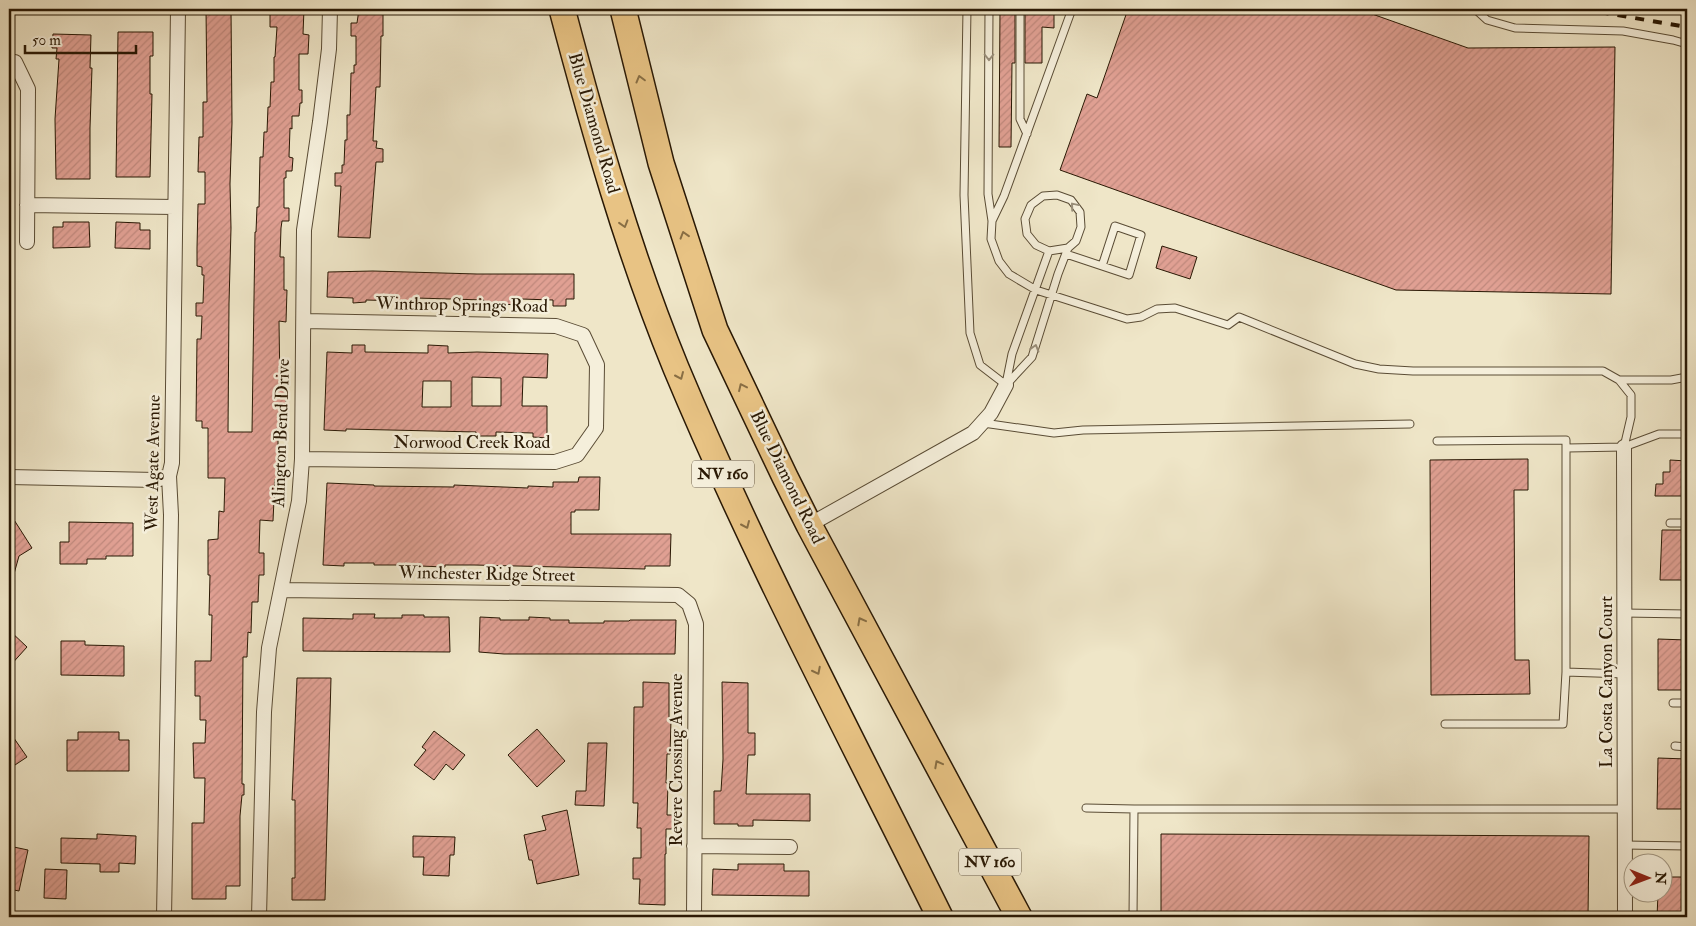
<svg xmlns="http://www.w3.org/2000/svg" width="1696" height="926" viewBox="0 0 1696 926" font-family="'IM FELL Double Pica',serif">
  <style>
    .building { fill: url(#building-hatch); stroke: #291804; fill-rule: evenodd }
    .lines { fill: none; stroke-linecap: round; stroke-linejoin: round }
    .lane-casing { stroke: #5a4c35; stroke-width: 9 }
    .street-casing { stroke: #5a4c35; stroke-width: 16 }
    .highway-casing { stroke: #291804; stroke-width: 28 }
    .lane { stroke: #f5efdb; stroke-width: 7 }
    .street { stroke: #f5efdb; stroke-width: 14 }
    .highway { stroke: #e8c384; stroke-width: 25 }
    .rail { stroke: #291804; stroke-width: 4; stroke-dasharray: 9 9; stroke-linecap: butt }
    .oneway { stroke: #998e7a }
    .oneway2 { stroke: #886e44 }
    .labels { text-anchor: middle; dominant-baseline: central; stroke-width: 5; stroke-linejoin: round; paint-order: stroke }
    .shield { fill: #f5efdb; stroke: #665844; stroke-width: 1 }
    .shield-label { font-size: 16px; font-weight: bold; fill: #291804 }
    .street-label { font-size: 18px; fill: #291804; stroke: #f5efdb }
  </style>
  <defs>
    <pattern id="building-hatch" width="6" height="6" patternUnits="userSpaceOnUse" patternTransform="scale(1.25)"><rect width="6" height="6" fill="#e0a093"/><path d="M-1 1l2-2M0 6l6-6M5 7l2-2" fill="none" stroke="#c0897d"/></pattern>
  </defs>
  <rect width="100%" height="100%" fill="#efe6c8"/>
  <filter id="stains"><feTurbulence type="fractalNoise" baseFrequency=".004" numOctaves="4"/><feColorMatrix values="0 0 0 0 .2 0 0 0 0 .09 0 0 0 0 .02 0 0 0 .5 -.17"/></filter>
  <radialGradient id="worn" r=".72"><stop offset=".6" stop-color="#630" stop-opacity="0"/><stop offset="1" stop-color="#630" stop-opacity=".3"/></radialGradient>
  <!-- building -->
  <path class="building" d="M206,9H231L232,123L230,184L231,228L229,304L228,432H252L255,232H256L257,207H259L260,157H263L264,132H267L268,107H270L271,82H274V57H275L277,27H270V9H304L303,34L309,35L308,54H299V90H302V103H300L299,116H292V129L290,128L289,157L293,158L292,171H286V178H284V208H289V221H282L281,228L280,257H284V290H287L286,322L279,321L280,390H286V404H283L282,430H278V465H284V479H275L273,521L260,520L259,553H264V575H259L258,602H252L251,633L248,632L247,657H243L242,784H244V795H242L240,816V886H226V899H192V823H204L205,778H194L193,743H205L206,720H200V696H195V661H211L212,615H209L210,575H208V540L218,539L219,511L224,512L225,478H208V428H202V421H196L197,339H201L202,316H196V303H203L204,275H202V267L197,266V248L198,204H205V172H198L199,137H203V102H207Z
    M359,9H383V36H381L380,87H376L373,141H377L376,148L383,149V162H376L370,238L338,237L341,186H335V173H342V165H344L345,140H347V115H350L351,73H354V65H356V36H351V23H357Z
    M1000,9H1015V63H1012L1011,147H999Z
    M1025,9H1054V28L1042,27V63H1025Z
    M1128,9H1358L1468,48L1615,47L1611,294L1396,290L1060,170L1087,94L1097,98Z
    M118,32H153V56H150V94H152L150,177H116Z
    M53,34L91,35L90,68H92L90,128V179H56L55,119L59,59H56L57,48H52Z
    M63,222H89L90,247L53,248V227H63Z
    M116,222L140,223V230H150V249L115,248Z
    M1162,246L1197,257L1190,279L1156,268Z
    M373,271L477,274H574V299H566V306H553V300L521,299V305L498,304V306H484V300L416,298L415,305H402V301L366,300V302L353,303V298L327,297L328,272Z
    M352,345H365V352L428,353V345L448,346V353L477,352L548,354L547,378L523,377L522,406H547V438L533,437V433L496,432V436H476V432L346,429V431L324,430L327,352L352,353ZM472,377L501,378V406H472ZM423,381H451V407H422Z
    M1528,459V490H1514L1515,660H1529L1530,694L1431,695L1430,460Z
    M1670,460L1687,461V496H1655L1656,484H1663V472H1670Z
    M579,477H600L599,510H575V512H571V534H671L670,566H645V569L474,565H445V567L395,565H374V563H344V566L323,565L327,483L374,485V486L454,487V485L528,488V486L553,487V482H578Z
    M9,512L32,548L19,556L12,581L9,580Z
    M69,522L133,523V556H106V559H87V564H60V542H69Z
    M1662,530H1687V580H1660Z
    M353,614H375L374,618H402V615H424V617H449L450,652L303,651V618L353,619Z
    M480,617L500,618V620H529V617L550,618V620H569V623H604V621H629L630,620H676L675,654H504L479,652Z
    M9,630L27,647L9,667Z
    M1658,639L1687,640V690H1658Z
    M61,641H85V645L124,646V676L61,675Z
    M297,678H331L325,900H292V878H295V800H292Z
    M643,682L669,683V720H671L670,754H667L666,783H668L667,815H674L673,829H666V854H665V905L639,904L640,879H633V858H641V828H637L638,803H633L634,707H643Z
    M722,682L748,683V733H755V755H748L746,794H810V821L753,820V826H738V824H714V791H721L723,759Z
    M537,729L565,761L537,787L508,755Z
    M9,731L27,757L9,769Z
    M434,731L465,755L453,770L446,764L434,780L414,765L426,750L422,747Z
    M78,732H119V740H129V771H67V740H78Z
    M588,743H607L604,806L575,805L576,791H586Z
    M1658,758L1687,759V809H1657Z
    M567,810L579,875L537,884L532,860H529L524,835L546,830L542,816Z
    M97,834L136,836L135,864L119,863V872H100V864L61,863V838L97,839Z
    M1161,834L1589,836L1588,917H1161Z
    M413,836L455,837L454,855H450L449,876L423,875L424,857H413Z
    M9,846L28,850L19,891L9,889Z
    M738,864H784V871H809V896L712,895L713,869L738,870Z
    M45,869L67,870L66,899L44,898Z
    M1664,877H1687V917H1657L1658,894H1664Z"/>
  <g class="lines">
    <defs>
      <path id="lane" d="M967,9L964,195L970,333L980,365L1006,385
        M989,9L988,194L992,221
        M1020,9V119L1027,134
        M1072,9L1004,196L992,221L991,239L999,261L1009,274L1036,290L1127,319L1141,317L1157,309L1175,308L1228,325L1239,317L1355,364L1379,369L1413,371H1603L1619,380L1631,395V417L1624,447
        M1475,9L1487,20L1515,28L1623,31L1673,40L1687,44
        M1066,254L1129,275L1141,235L1115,226L1102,266
        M1619,380H1671L1687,377
        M1006,384L1012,354L1049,251
        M1006,385L1032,357L1058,274L1068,248L1076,241L1081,227L1080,212L1071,200L1057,195L1043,196L1031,205L1025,219L1027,234L1036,245L1049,251L1068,248
        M983,423L1054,433L1083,430L1410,424
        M1437,441L1566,440V672
        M1567,448L1624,447L1659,434H1687
        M1670,523H1687
        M1624,613L1687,614
        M1673,703H1687
        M1445,724H1563L1566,672L1625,674
        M1675,746L1687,747
        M1086,808L1134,809
        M1625,845L1687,846
        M1133,917L1134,809H1625"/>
      <path id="street" d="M15,62L28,89L27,242
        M27,205L175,207
        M1624,447L1625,917
        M302,459L555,462L577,455L596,428L597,365L583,335L556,326L304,321
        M9,477L156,480L169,476
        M809,525L973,433L991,413L1006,385
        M282,590L678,595L689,604L696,624L694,917
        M694,846L790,847
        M164,917L171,515L169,476L172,463L178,9
        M259,917L264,712L269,648L299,501L302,459L304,230L320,122L329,49L330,9"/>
      <path id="highway" d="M562,9C594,130 628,251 676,368C754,555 850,735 940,917
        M623,9L661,163L715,330L785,477L809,525L1019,917"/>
    </defs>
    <!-- lane casing -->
    <use href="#lane" class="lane-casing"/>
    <!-- street casing -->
    <use href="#street" class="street-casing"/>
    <!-- highway casing -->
    <use href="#highway" class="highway-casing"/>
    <!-- lane -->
    <use href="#lane" class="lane"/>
    <!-- street -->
    <use href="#street" class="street"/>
    <!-- highway -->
    <use href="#highway" class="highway"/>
    <!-- rail -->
    <path class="rail" d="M1582,9L1687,27"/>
  </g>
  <!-- one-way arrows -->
  <defs><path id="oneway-chevron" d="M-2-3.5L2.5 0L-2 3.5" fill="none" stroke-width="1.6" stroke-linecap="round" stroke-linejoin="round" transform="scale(1.25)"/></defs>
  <g class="oneway">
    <use href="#oneway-chevron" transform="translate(989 57) rotate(90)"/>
    <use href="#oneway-chevron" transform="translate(1074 206) rotate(-130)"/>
    <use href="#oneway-chevron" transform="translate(1035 348) rotate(-73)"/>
  </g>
  <g class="oneway2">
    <use href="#oneway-chevron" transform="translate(640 79) rotate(-105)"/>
    <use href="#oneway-chevron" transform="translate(624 224) rotate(73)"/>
    <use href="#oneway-chevron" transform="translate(684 235) rotate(-107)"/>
    <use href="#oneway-chevron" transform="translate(680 376) rotate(66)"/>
    <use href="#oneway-chevron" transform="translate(742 387) rotate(-115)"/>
    <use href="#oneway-chevron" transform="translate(746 525) rotate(66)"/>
    <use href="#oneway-chevron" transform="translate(861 621) rotate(-118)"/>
    <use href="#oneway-chevron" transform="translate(817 671) rotate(63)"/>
    <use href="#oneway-chevron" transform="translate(938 764) rotate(-118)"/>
  </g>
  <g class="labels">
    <!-- shield labels -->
    <g class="shield">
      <rect x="692" y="460.5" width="62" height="27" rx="4"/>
      <rect x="959" y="848.5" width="62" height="27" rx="4"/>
    </g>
    <g class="shield-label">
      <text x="723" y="474">NV 160</text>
      <text x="990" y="862">NV 160</text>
    </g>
    <!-- street labels -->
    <g class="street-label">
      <text transform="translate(594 123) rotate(74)">Blue Diamond Road</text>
      <text transform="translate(462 305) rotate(1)">Winthrop Springs Road</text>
      <text transform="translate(281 433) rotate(-88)">Alington Bend Drive</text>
      <text x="472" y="442">Norwood Creek Road</text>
      <text transform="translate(153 463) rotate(-89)">West Agate Avenue</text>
      <text transform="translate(787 477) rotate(64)">Blue Diamond Road</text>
      <text transform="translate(487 574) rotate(1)">Winchester Ridge Street</text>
      <text transform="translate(1606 682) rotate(-90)">La Costa Canyon Court</text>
      <text transform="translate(676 760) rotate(-90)">Revere Crossing Avenue</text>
    </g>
  </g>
  <!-- margin -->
  <rect width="1696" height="926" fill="none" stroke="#efe6c8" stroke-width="30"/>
  <rect x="10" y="10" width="1676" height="906" fill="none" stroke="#291804" stroke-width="2.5"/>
  <rect x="15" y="15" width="1666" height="896" fill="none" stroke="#291804"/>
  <!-- north arrow -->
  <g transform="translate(1648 878) rotate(91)"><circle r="24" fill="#f5efdb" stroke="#a39985"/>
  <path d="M0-4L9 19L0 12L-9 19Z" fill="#8f2418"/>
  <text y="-8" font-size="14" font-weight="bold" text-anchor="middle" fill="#291804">N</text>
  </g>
  <!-- scale -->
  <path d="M25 45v8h111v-8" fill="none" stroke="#291804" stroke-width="2.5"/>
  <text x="32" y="45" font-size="15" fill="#291804" stroke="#f5efdb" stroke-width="4" paint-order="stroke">50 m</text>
  <rect width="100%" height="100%" filter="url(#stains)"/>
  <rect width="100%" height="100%" fill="url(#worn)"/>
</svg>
